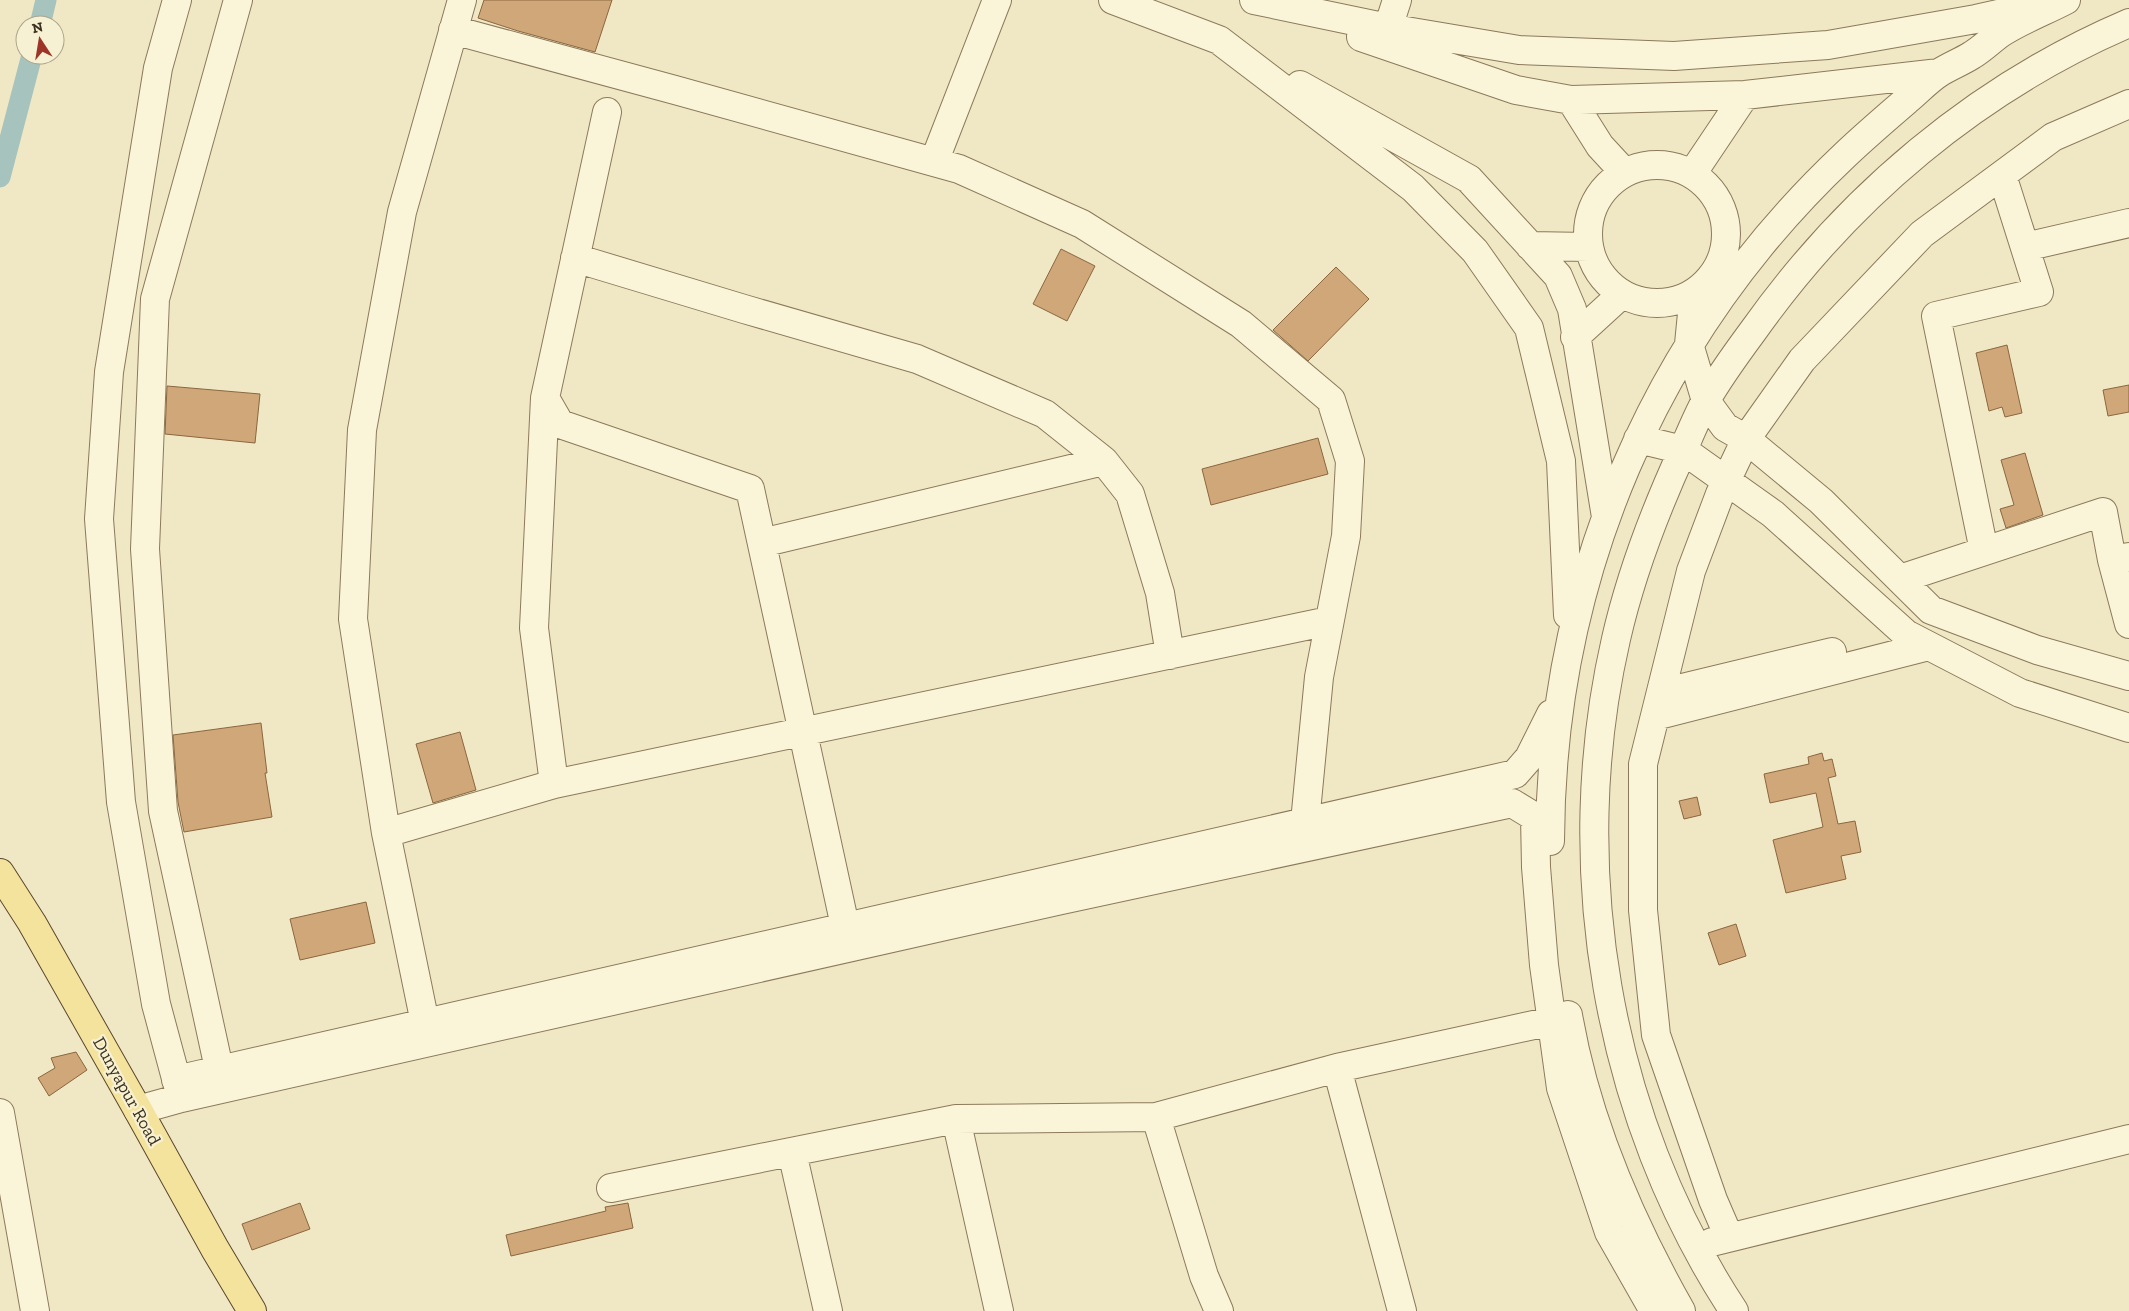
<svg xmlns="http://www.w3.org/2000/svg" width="2129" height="1311" viewBox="0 0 2129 1311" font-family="'Zilla Slab',serif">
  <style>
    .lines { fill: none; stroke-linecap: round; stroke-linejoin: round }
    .canal { stroke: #a6c3be; stroke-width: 21 }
    .building { fill: #cfa779; stroke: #8b663f }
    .minor-casing { stroke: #8b7a5a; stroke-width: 30 }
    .major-casing { stroke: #59472e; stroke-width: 30 }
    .minor { stroke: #faf4d8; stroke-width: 28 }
    .major { stroke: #f4e39c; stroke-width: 28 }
    .labels { text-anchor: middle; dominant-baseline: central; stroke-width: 4.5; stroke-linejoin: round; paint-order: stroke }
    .street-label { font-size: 18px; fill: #3b301e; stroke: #f7f1d4 }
  </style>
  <rect width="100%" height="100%" fill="#f0e8c4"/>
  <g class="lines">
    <!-- canal -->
    <path class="canal" d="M40,25L46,0
      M0,177L32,55"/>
  </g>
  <!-- building -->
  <path class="building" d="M484,0H612L595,52L518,31L478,18Z
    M1061,249L1095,266L1067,321L1033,304Z
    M1336,267L1369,299L1308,361L1273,330Z
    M2007,345L2022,413L2005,417L2002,407L1989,411L1976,353Z
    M2129,385V412L2108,416L2103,390Z
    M167,386L260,394L255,443L165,434Z
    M1318,438L1328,474L1211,505L1202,469Z
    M2025,453L2043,515L2006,528L2000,509L2014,505L2001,460Z
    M261,723L267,773H265L272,817L184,832L178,802L173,735Z
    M460,732L476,790L433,803L416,744Z
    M1822,753L1824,761L1832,759L1836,776L1828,778L1838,824L1855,821L1861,852L1841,856L1846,879L1786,893L1773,840L1823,827L1816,793L1770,803L1764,774L1809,764L1808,757Z
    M1697,797L1701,815L1684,819L1679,801Z
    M366,902L375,943L300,960L290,919Z
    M1736,924L1746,956L1719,965L1708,933Z
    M76,1052L87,1070L49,1096L38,1078L55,1068L51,1058Z
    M300,1203L310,1229L252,1250L242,1224Z
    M628,1203L633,1228L511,1256L506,1235L606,1211L605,1207Z"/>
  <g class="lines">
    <defs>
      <path id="minor" d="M177,0L158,68L109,372L99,519L121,802L156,1004L181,1097
        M462,0L402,212L362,430L353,619L386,833L554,784L534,628L545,398
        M1113,0L1219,40L1413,188L1475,251L1529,328L1561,461L1568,615
        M1254,0L1388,28L1519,50L1674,56L1828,45L1976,19L2029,7
        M1388,28L1397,0
        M453,30L675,90L959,169L1082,224L1241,324L1331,400L1350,461L1346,536L1319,677L1305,822
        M1361,37L1516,90L1571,100L1745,95L1939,73
        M1300,85L1469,179L1558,276L1572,309L1606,517
        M1571,100L1600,146L1624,172
        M607,112L545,398L560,424L750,489L845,926
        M934,162L997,0
        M1588 234a69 69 0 1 1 138 0a69 69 0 1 1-138 0Z
        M1692,174L1745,95
        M1530,246L1588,247
        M2025,247L2129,223
        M575,258L744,309L917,359L1045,414L1104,461
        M1694,293L1689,344L1706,401L1725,427L1746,439L1821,501L1931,610L2037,650L2129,676
        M1575,337L1622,294
        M1638,439L1683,450L1773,514L1906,634L2020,693L2129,728
        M762,543L1104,461L1130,494L1160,593L1170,655
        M1984,551L1936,316L2039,292L2002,175
        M2112,560L2129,624
        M1900,579L2103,512L2112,560L2129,557
        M1661,693L1832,652
        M1655,716L1929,646
        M554,784L1329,621
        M386,833L425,1023
        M1550,841C1551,578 1653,336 1845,155C1865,136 1886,118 1907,100C1918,91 1928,80 1939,73C1950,66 1961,62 1972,55C1982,49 1991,40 2001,33C2021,20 2045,11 2066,0
        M1568,1015C1586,1120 1629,1219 1681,1311
        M176,1080L1515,774L1529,758L1551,714
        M223,1087L163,811L145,549L155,299L238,0
        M138,1110L181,1098L1061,900L1512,803L1535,817L1536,867L1544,965L1561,1088L1609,1232L1654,1311
        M0,1113L35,1311
        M1156,1117L1204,1276L1219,1311
        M956,1119L999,1311
        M792,1152L828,1311
        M611,1188L956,1119L1156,1117L1337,1068
        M1729,1237L1713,1200L1656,1035L1643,910V764L1691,571L1720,494L1746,439L1802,360L1922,234L2053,137L2129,104
        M1712,1242L2129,1139
        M1402,1311L1337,1068L1552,1021
        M1734,1311C1606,1117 1564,865 1616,639C1631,573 1655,511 1683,450C1690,434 1697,417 1705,402C1719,377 1736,354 1753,331C1848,197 1977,88 2129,23"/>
      <path id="major" d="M0,873L32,923L138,1110L215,1249L252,1311"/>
    </defs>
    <!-- minor casing -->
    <use href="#minor" class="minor-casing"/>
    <!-- major casing -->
    <use href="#major" class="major-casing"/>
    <!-- minor -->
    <use href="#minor" class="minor"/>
    <!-- major -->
    <use href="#major" class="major"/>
  </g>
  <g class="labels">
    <!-- street labels -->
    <g class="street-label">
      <text transform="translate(127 1091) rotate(61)">Dunyapur Road</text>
    </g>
  </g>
  <!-- north arrow -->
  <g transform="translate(40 40) rotate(348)"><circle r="24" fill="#f7f1d4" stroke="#aca48b"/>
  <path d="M0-4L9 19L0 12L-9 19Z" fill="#9c3528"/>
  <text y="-8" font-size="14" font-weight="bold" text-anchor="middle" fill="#3b301e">N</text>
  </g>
</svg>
